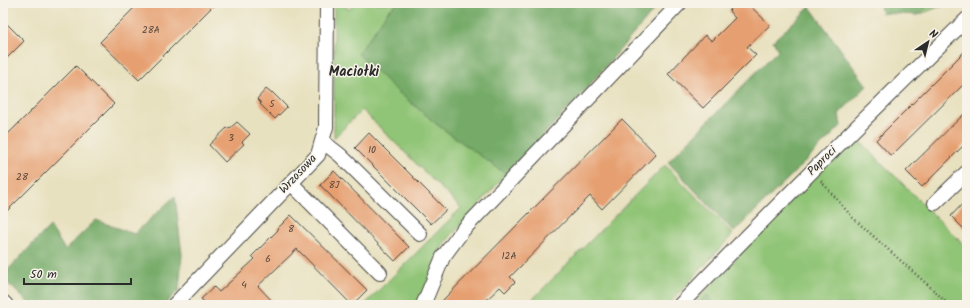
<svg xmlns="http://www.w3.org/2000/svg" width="970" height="308" viewBox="0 0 970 308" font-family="Kalam,sans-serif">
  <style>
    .green { fill: #90c476; stroke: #5e7850 }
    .forest { fill: #74aa67; stroke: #506a49 }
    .building { fill: #e69f6f }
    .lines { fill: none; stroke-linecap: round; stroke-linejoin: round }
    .minor-casing { stroke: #474641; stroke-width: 16 }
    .path { stroke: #474641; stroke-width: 2.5; stroke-dasharray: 1 3; stroke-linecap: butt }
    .minor { stroke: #fff; stroke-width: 14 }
    .labels { text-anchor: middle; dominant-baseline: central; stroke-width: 3; stroke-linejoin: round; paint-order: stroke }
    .number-label { font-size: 10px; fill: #5a483c }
    .street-label { font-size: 12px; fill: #2b2b2b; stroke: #f7f3e8 }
    .quarter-label { font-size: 14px; font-weight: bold; fill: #2b2b2b; stroke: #f7f3e8 }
  </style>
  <rect width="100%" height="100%" fill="#f7f3e8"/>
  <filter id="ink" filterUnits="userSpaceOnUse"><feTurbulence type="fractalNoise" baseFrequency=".025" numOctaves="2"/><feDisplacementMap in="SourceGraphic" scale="8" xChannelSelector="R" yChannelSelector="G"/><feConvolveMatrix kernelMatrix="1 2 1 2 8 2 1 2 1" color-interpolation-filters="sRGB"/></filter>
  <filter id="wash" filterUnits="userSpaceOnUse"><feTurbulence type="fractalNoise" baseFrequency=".012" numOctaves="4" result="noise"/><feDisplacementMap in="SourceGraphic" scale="16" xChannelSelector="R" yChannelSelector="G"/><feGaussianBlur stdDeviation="0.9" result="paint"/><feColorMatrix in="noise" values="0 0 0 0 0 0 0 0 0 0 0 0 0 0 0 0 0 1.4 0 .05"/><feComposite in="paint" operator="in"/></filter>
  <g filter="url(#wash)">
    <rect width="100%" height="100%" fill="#e8e1c0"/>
    <!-- green -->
    <path class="green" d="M334,3H345L348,10L355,3H399L388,11L396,90L439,126L506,174L443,245L421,305H364L461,208L362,110L334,138Z
      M931,3H949L918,15Z
      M853,134L967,248V305H692Z
      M665,165L733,234L668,305H527Z"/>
    <!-- forest -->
    <path class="forest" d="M399,3H660L582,94L506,174L439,126L396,90L358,54L388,11Z
      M879,3H931L918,15L882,13Z
      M810,7L867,86L839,114L841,126L734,232L668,162L778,50L773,41Z
      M175,196L182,255L179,290L164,305H31L3,279V275L50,226L65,250L96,220L134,234Z
      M707,295L716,305H698Z"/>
    <g id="blocks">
      <!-- building -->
      <path class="building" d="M139,3H216L139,80L100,42Z
        M737,3H747L770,25L747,47L756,55L703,108L668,74L705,35L712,41L735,18L729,11Z
        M3,20L24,41L3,62Z
        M967,49V81L891,156L876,140Z
        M76,66L114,104L3,215V139Z
        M266,89L271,93L272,92L287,107L275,119L260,104L261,103L257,99Z
        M967,111V142L922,187L906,171Z
        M622,119L656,154L602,209L590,196L510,277L515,282L505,292L500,287L481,305H438Z
        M237,122L250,134L242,142L244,144L225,162L209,145L228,127L229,129Z
        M369,133L446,210L431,224L355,148Z
        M334,171L409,247L395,261L320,185Z
        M967,199V232L951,216Z
        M291,215L367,290L352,305L297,249L258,286L276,305H208L201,299L214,287L219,292L255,259L252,256L278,230L277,229Z"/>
    </g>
  </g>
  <g filter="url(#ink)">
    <use href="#blocks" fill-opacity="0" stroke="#474641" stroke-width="1"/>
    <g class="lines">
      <defs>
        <path id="minor" d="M322,141L340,155L420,234
          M291,183L380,273
          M935,203L967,172
          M3,302L6,305
          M174,305L318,155L326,127L327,3
          M423,305L443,257L463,230L680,3
          M680,305C774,208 870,113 967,19"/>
      </defs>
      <!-- minor casing -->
      <use href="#minor" class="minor-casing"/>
      <!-- path -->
      <path class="path" d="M821,181L853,218L938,294L948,305"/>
      <!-- minor -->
      <use href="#minor" class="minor"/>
    </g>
  </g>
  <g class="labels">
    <!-- number labels -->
    <g class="number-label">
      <text x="151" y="30">28A</text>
      <text x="272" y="104">5</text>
      <text x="231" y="138">3</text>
      <text x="372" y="150">10</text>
      <text x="22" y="177">28</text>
      <text x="334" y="185">8J</text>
      <text x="291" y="229">8</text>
      <text x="509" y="256">12A</text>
      <text x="268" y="259">6</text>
      <text x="244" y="285">4</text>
    </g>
    <!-- street labels -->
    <g class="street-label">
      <text transform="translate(822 161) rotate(-45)">Paproci</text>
      <text transform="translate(298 174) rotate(-47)">Wrzosowa</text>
    </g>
    <!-- quarter labels -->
    <g class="quarter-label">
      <text x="354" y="72">Maciołki</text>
    </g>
  </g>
  <!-- margin -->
  <rect width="970" height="308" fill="none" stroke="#f7f3e8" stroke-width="16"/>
  <!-- north arrow -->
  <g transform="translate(928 42) rotate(35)" stroke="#f7f3e8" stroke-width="3" paint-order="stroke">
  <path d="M0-3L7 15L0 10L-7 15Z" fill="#2b2b2b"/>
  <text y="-6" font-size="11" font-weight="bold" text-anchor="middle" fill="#2b2b2b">N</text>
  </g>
  <!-- scale -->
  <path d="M24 278v6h107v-6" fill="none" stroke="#2b2b2b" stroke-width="2"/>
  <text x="30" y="278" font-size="12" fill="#2b2b2b" stroke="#f7f3e8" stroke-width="3" paint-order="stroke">50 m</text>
</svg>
